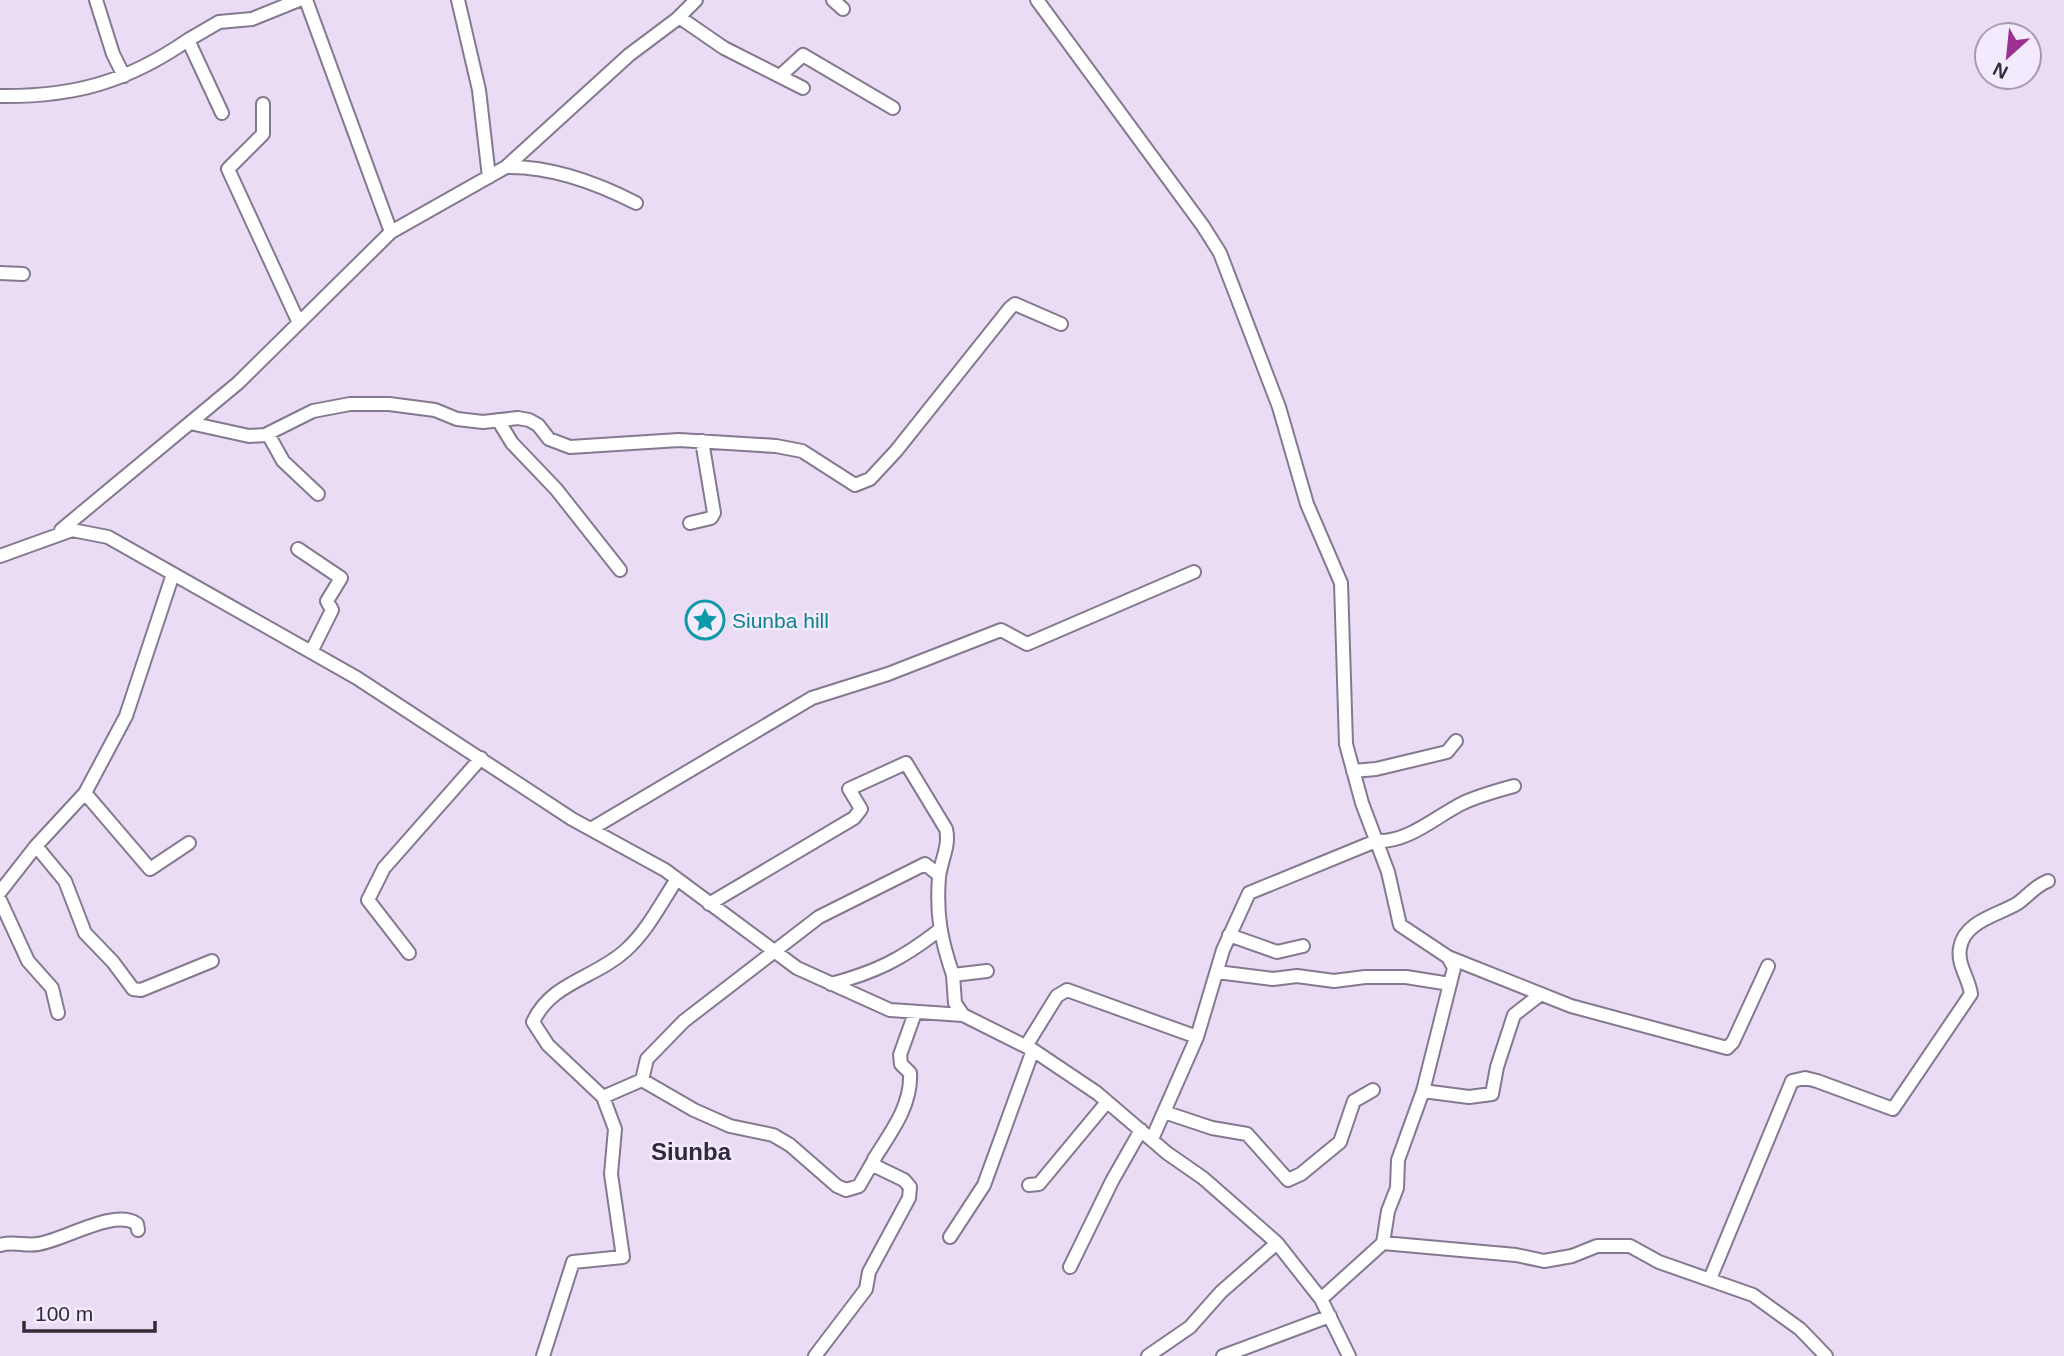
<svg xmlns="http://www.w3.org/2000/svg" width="2064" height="1356" viewBox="0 0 2064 1356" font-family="Helvetica,sans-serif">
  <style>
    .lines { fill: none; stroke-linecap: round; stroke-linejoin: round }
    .minor-casing { stroke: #84798f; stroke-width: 16 }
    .minor { stroke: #fff; stroke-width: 12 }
    .labels { text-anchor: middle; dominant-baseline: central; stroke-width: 5; stroke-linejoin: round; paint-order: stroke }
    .culture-label { font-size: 21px; fill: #0d838f; stroke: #f4eafe; text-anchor: start }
    .quarter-label { font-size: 24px; font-weight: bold; fill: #32293b; stroke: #f4eafe }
  </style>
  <rect width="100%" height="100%" fill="#e9dcf4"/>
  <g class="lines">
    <defs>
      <path id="minor" d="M96,0L113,54L124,76
        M306,0L391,232
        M458,0L479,90L489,177
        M833,0L843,9
        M1037,0L1203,226L1220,253L1279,407L1307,504L1341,583L1346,744L1362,803L1388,872L1400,925L1448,957L1571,1006L1727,1048L1733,1042L1768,966
        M679,17L724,48L803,88
        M780,76L803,55L893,108
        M0,96C74,97 127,82 188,40
        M263,104V134L228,169L298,321
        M222,113L188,40L219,22L252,19L299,0
        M506,167C550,166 597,183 636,203
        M0,273L23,274
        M498,420L512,443L556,489L620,570
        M190,423L249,436L265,435L313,411L350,404H389L435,410L457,419L483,422L518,418L529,420L538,425L549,439L570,447L679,440L776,446L802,451L855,485L870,479L896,451L1010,308L1015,304L1061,324
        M268,434L283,461L318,494
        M690,523L711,518L714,513L702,441
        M61,530L238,383L391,232L506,167L629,55L677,19L696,0
        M298,549L341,578L327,601L332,610L311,652
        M0,556L72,530L108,537L357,678L572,819L665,870L797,968L890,1010L963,1015L1033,1050L1097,1093L1167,1153L1203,1178L1277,1243L1321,1299L1349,1356
        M1353,771L1376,769L1447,752L1456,741
        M85,793L150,869L189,843
        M591,829L812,698L888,674L1001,630L1027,644L1194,572
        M36,846L65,881L85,933L113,962L133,989L141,990L212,961
        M0,892L36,846L85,793L126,716L173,574
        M0,900L28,961L52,988L58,1013
        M709,904L854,818L861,809L849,789L906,763L946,829C950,846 941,860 939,877C936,915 941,940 953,975
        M1229,935L1277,952L1303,946
        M409,953L368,900L384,868L481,758
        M1217,972L1273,979L1297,976L1334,981L1365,977H1406L1450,984
        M831,984C876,972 902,959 938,931
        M963,1015L955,1003L953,975L987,971
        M1026,1046L1057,996L1067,990L1197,1037
        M642,1080L694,1110L730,1126L773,1135L790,1145L837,1186L846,1190L859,1186L874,1160
        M1423,1091L1469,1097L1492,1094L1497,1067L1514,1015L1541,994
        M603,1097L642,1080L647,1059L684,1021L819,917L925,864L939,875
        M1164,1112L1212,1128L1247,1134L1288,1180L1301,1174L1340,1142L1354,1101L1373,1090
        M1152,1139L1197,1037L1223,950L1249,893L1376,841C1407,843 1434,818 1461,804C1477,796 1496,791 1514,786
        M1029,1185L1039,1184L1107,1102
        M950,1237L984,1185L1033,1050
        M1383,1243L1388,1211L1397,1188L1398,1160L1423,1091L1454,968L1448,957
        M0,1245C13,1241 25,1246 38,1244C65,1240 114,1208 137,1224L138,1230
        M1070,1267L1112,1181L1141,1130
        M1710,1279L1792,1081L1805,1078L1817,1081L1893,1109L1971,994C1969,978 1957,965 1960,948C1964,921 1999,915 2018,903C2029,895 2035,886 2048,881
        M1321,1299L1383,1243L1516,1255L1544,1261L1572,1256L1597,1246H1630L1659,1262L1753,1295L1800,1329L1826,1356
        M543,1356L573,1262L623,1257L611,1174L615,1129L603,1097L548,1045L533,1022C551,982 596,978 626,950C648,930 661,903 677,879
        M815,1356L866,1289L869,1272L909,1198L910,1187L904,1180L875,1166L874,1159C891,1132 912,1105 910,1073L901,1064L900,1055L915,1013
        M1148,1356L1190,1327L1221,1292L1277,1243
        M1223,1356L1330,1316"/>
    </defs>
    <!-- minor casing -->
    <use href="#minor" class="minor-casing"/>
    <!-- minor -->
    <use href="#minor" class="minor"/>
  </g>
  <!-- icons -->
  <defs>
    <symbol id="sight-ring" viewBox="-11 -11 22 22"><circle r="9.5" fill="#f4eafe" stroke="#0f9aa8" stroke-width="1.5"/><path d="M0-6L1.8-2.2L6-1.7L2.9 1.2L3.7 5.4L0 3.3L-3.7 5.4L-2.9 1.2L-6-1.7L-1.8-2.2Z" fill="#0f9aa8"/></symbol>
  </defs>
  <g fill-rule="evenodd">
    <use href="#sight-ring" x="683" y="598" width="44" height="44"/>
  </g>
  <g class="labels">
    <!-- culture labels -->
    <g class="culture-label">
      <text x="732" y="620">Siunba hill</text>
    </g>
    <!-- quarter labels -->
    <g class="quarter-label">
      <text x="691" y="1151">Siunba</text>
    </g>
  </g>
  <!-- north arrow -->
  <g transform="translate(2008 56) rotate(207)"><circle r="33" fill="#f4eafe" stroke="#a69eae" stroke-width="2"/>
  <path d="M0-5L12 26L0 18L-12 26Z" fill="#9d3191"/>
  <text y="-10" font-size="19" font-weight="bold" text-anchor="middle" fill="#312c35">N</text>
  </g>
  <!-- scale -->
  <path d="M24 1321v10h131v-10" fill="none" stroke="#312c35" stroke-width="3.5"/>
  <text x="35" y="1321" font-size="21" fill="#312c35" stroke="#f4eafe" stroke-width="5" paint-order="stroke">100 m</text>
</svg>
